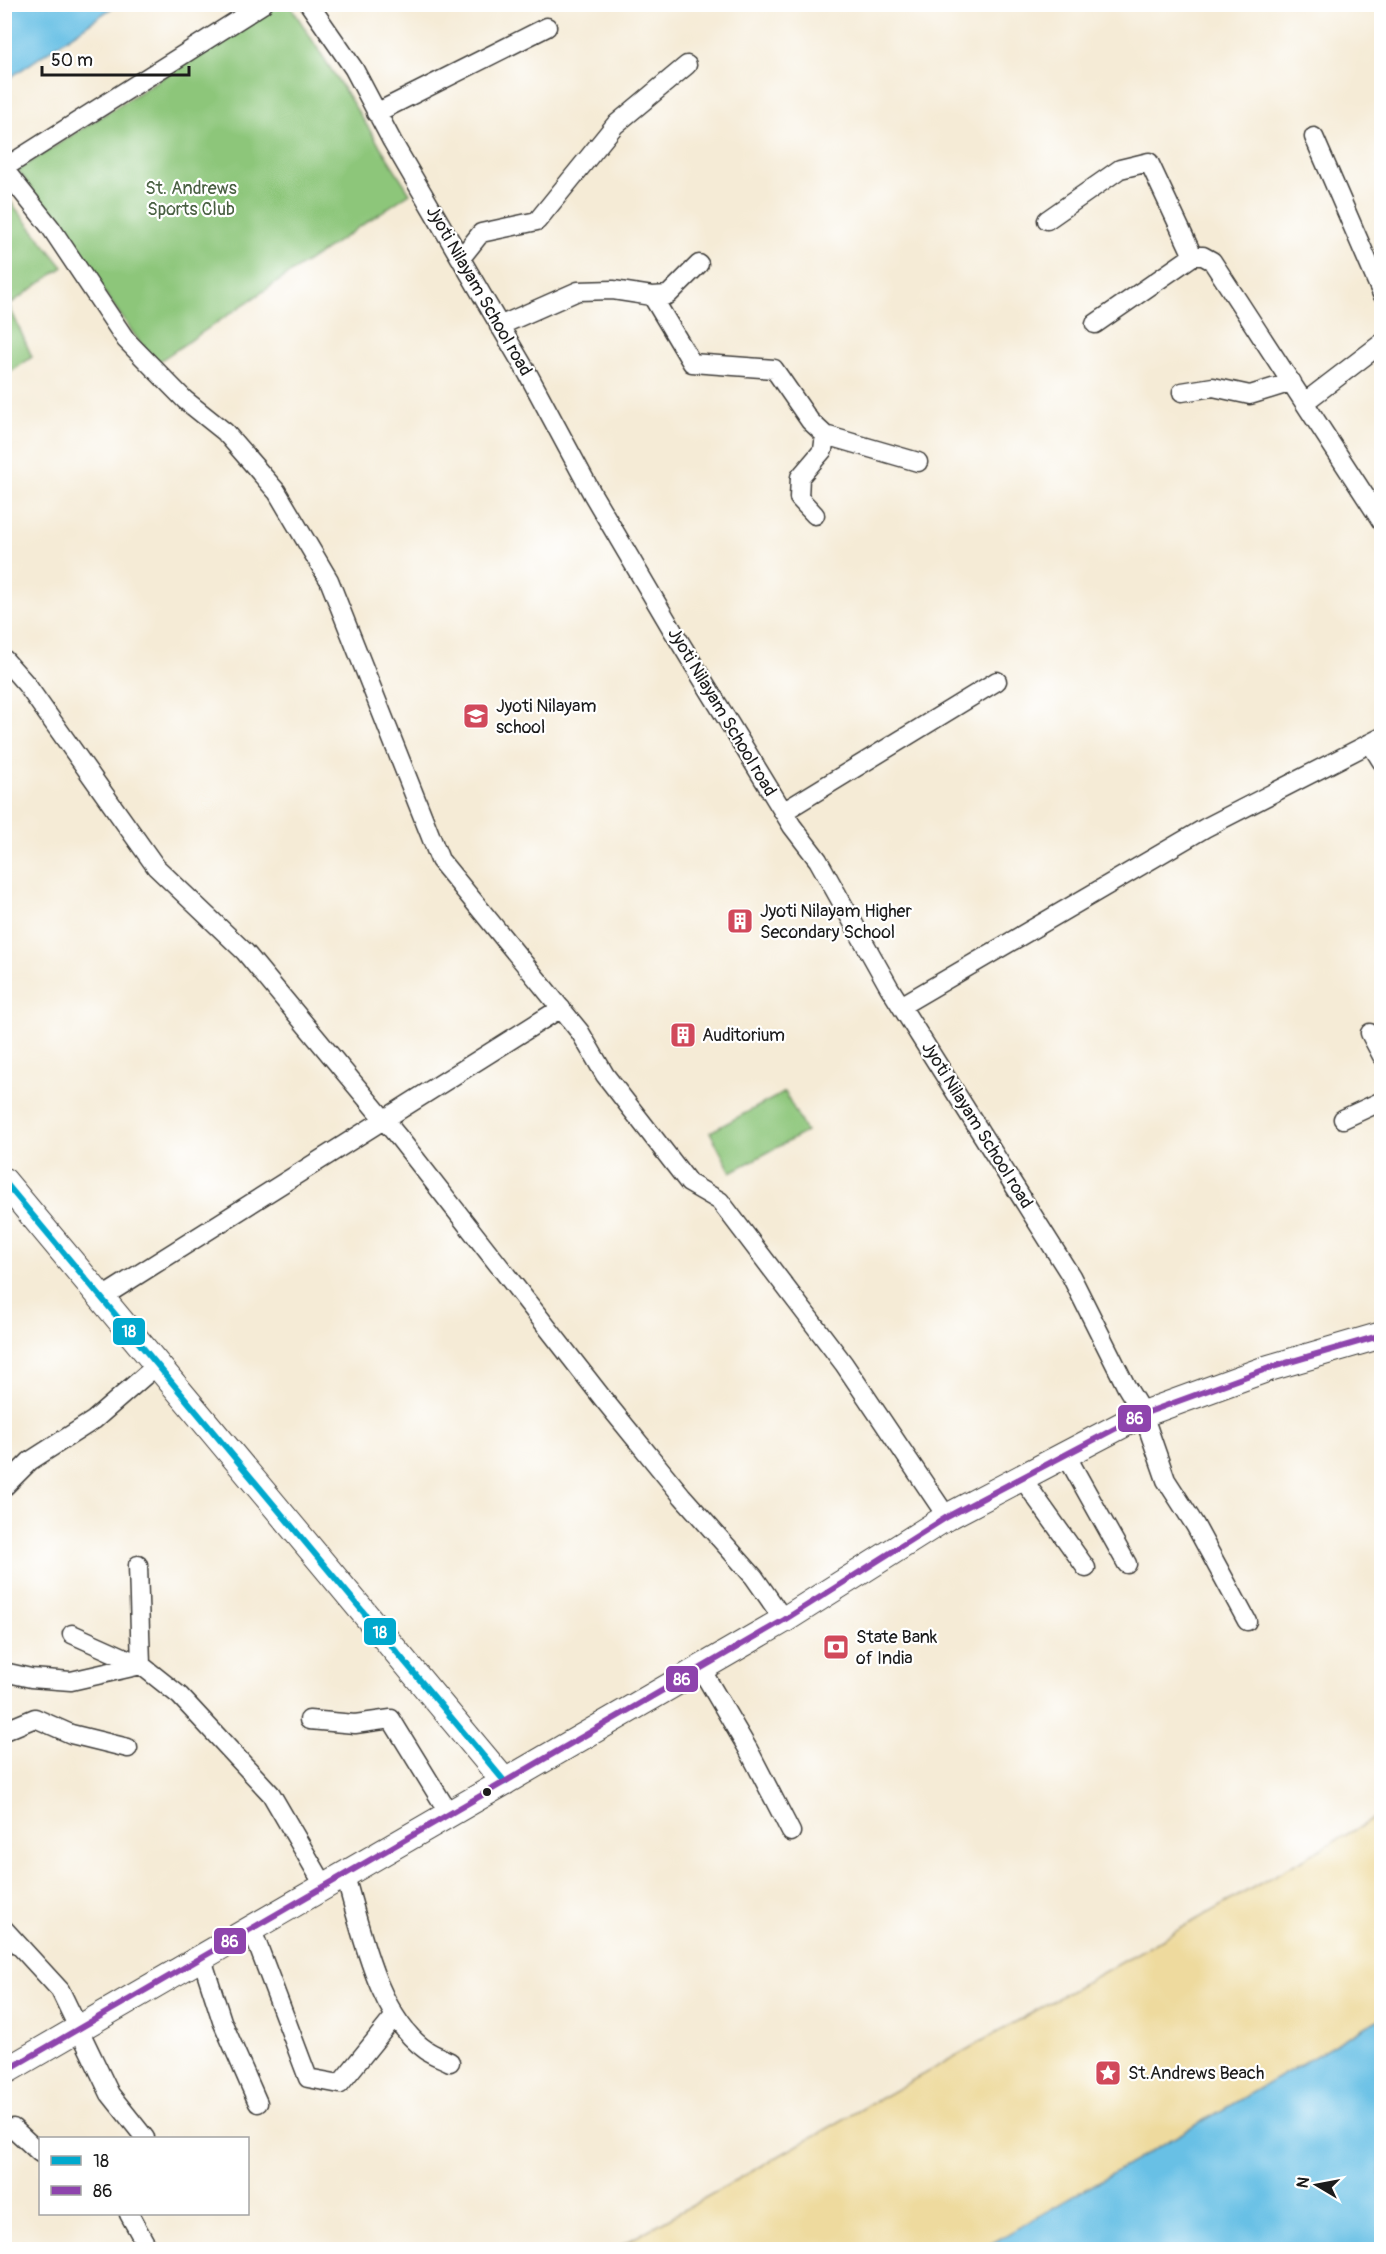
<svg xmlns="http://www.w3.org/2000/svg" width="1386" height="2254" viewBox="0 0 1386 2254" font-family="Pangolin,sans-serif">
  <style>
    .green { fill: #8dc67a; stroke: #54714b; stroke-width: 1.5 }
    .sand { fill: #eeda9e; stroke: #857b5d; stroke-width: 1.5 }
    .water { fill: #67c0e5; stroke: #426e80; stroke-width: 1.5 }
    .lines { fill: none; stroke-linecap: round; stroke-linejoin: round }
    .minor-casing { stroke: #3d3b38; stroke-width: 21 }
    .secondary-casing { stroke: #3d3b38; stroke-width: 28 }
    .minor { stroke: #fff; stroke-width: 18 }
    .secondary { stroke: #fff; stroke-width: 26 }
    .bus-1-casing { stroke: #fff; stroke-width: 10 }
    .bus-2-casing { stroke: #fff; stroke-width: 10 }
    .bus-1 { stroke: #00a9ce; stroke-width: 6 }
    .bus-2 { stroke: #8e44ad; stroke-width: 6 }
    .bus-dot { fill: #1c1c1c; stroke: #fff; stroke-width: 2 }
    .labels { text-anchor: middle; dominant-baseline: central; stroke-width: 4.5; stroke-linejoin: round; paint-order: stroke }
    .park-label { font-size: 18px; fill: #496042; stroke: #fff }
    .street-label { font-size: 18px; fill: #1c1c1c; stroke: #fff }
    .poi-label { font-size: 18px; fill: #1c1c1c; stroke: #fff; text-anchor: start }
    .line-badge { stroke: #fff; stroke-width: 2 }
    .badge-label { font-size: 16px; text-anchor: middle; font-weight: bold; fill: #fff }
  </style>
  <rect width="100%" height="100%" fill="#fff"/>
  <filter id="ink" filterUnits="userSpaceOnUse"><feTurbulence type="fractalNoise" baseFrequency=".0167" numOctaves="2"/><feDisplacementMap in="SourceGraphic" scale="12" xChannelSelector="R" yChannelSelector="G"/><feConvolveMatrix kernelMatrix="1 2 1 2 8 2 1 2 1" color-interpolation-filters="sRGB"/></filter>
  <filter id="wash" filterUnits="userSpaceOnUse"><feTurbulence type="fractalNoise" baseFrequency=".008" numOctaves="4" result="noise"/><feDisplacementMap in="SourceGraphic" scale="24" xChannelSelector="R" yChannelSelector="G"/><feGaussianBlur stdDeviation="1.35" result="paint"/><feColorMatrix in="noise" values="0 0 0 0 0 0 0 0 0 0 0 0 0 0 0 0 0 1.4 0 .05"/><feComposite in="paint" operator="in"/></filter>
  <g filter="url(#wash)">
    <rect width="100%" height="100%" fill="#f5ebd6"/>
    <!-- green -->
    <path class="green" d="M275,5H290L410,193L155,364L18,170Z
      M5,195L63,267L9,305L32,357L5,376Z
      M785,1092L806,1132L731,1172L710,1132Z"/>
    <!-- sand -->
    <path class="sand" d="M1381,1815V2018L982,2249L613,2250Z"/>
    <!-- water -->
    <path class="water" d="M9,4H116V5L5,81V8Z
      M1381,2018V2249H982Z"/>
  </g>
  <g filter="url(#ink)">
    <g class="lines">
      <defs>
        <path id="minor" d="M309,4L354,69L392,141L528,374L593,495L673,631L792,826L818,860L889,987L1071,1276L1126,1386L1143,1414L1166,1480L1195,1525L1247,1621
          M376,113L547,27
          M1314,137L1382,294
          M4,168L263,4
          M4,169L51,228L126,340L185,400L225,432L277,492L329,580L440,860L580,1032L605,1075L689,1183L720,1201L844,1364L947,1517
          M1047,220L1120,169L1149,162L1193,256
          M461,258L481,233L537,221L615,125L687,65
          M652,296L668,295L699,264
          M1095,324L1193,256H1203L1212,261L1382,522
          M499,326L578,291L613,290L652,296L692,363L774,369L810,421L825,435L918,462
          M1182,392L1213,387L1250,395L1292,382
          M1305,402L1382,343
          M815,515L799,498L800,477L823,450L825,435
          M4,659L26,684L156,867L245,952L400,1139L604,1400L682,1496L754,1577L784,1620
          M1370,743L1382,762
          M783,812L997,681
          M901,1006L1205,828L1382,737
          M1370,1033L1382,1056
          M1343,1119L1382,1101
          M101,1298L561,1008
          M1066,1455L1127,1564
          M1022,1478L1086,1568
          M4,1487L30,1461L94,1420L157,1365
          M72,1634L141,1665L138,1565
          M701,1669L748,1749L791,1832
          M4,1672L31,1678L71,1681L141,1665L180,1696L271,1794L325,1887
          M309,1720L355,1724L391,1719L450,1815
          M4,1731L35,1718L71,1734L128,1748
          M345,1876C361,1929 377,2016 426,2050C433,2055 442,2058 450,2062
          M4,1929L60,1990L110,2094L145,2138
          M252,1930L308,2078L340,2084L394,2017
          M202,1959L222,2021L258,2103
          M4,2130L13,2128L40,2153
          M129,2214L149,2250"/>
        <path id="secondary" d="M4,1181L505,1782
          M4,2072L784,1620L947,1517L1143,1414L1269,1368L1382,1335"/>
      </defs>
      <!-- minor casing -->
      <use href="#minor" class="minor-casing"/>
      <!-- secondary casing -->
      <use href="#secondary" class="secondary-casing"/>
      <!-- minor -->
      <use href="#minor" class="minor"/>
      <!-- secondary -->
      <use href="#secondary" class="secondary"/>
      <defs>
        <path id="bus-1" d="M4,1181L505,1782"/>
        <path id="bus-2" d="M4,2072L784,1620L947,1517L1143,1414L1269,1368L1382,1335"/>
      </defs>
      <!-- bus-1 casing -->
      <use href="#bus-1" class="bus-1-casing"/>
      <!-- bus-2 casing -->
      <use href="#bus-2" class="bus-2-casing"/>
      <!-- bus-1 -->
      <use href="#bus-1" class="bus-1"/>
      <!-- bus-2 -->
      <use href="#bus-2" class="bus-2"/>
    </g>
  </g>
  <!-- icons -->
  <defs>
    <symbol id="school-square" viewBox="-11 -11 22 22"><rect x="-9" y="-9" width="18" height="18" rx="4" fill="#d1495b" stroke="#fff"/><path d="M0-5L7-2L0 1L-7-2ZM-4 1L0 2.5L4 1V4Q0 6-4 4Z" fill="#fff"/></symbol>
    <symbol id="building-square" viewBox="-11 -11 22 22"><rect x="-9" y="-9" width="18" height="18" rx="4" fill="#d1495b" stroke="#fff"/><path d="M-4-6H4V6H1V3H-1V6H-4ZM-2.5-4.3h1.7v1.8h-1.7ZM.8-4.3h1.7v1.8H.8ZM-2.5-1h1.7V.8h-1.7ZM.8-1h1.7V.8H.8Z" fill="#fff"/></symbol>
    <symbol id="bank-square" viewBox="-11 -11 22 22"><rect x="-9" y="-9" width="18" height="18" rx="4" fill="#d1495b" stroke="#fff"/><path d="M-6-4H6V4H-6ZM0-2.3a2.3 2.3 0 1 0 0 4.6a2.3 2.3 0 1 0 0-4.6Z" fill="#fff"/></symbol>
    <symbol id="sight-square" viewBox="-11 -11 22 22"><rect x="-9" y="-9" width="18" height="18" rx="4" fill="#d1495b" stroke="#fff"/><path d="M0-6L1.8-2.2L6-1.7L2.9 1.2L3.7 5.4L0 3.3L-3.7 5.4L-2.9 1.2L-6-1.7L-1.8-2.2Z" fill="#fff"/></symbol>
  </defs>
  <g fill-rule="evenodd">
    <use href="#school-square" x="461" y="701" width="30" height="30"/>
    <use href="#building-square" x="725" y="906" width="30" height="30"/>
    <use href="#building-square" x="668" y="1020" width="30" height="30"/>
    <use href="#bank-square" x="821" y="1632" width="30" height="30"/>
    <use href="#sight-square" x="1093" y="2058" width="30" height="30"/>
  </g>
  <!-- markers -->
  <circle class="bus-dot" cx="487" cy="1792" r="5"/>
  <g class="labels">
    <!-- park labels -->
    <g class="park-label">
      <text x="191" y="188">St. Andrews<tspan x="191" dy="21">Sports Club</tspan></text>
    </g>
    <!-- street labels -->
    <g class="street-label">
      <text transform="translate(479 291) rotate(60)">Jyoti Nilayam School road</text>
      <text transform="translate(722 712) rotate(59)">Jyoti Nilayam School road</text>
      <text transform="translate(977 1125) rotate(58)">Jyoti Nilayam School road</text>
    </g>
    <!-- poi labels -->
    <g class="poi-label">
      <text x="496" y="706">Jyoti Nilayam<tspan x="496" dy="21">school</tspan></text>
      <text x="760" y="911">Jyoti Nilayam Higher<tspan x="760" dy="21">Secondary School</tspan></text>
      <text x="702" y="1035">Auditorium</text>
      <text x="856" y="1637">State Bank<tspan x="856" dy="21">of India</tspan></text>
      <text x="1128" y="2073">St.Andrews Beach</text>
    </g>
  </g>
  <g class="line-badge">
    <rect x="112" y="1317" width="34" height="29" rx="6" fill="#00a9ce"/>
    <rect x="1117" y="1404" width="35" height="29" rx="6" fill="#8e44ad"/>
    <rect x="363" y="1617" width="34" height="29" rx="6" fill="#00a9ce"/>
    <rect x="665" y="1665" width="34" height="28" rx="6" fill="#8e44ad"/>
    <rect x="213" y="1927" width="34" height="28" rx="6" fill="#8e44ad"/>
  </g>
  <g class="badge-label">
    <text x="129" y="1337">18</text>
    <text x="1135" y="1424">86</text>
    <text x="380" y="1638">18</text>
    <text x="682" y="1685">86</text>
    <text x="230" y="1947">86</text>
  </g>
  <!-- margin -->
  <rect width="1386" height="2254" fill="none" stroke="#fff" stroke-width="24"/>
  <!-- legend -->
  <rect x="39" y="2137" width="210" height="78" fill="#ffffff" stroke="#a4a4a4" stroke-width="1.5"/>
  <rect x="51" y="2156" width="30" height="9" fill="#00a9ce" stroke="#a4a4a4" stroke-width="1.5"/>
  <text x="93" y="2167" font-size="18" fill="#1c1c1c">18</text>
  <rect x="51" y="2186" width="30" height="9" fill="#8e44ad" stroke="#a4a4a4" stroke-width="1.5"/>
  <text x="93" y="2197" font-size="18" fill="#1c1c1c">86</text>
  <!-- north arrow -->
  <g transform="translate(1317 2185) rotate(280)" stroke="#ffffff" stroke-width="4.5" paint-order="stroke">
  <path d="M0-4.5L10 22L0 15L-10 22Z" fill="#1c1c1c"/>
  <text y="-9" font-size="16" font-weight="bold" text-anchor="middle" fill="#1c1c1c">N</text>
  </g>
  <!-- scale -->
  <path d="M42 66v9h147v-9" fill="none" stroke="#1c1c1c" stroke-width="3"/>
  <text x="51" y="66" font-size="18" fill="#1c1c1c" stroke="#ffffff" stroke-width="4.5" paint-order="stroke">50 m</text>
</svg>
